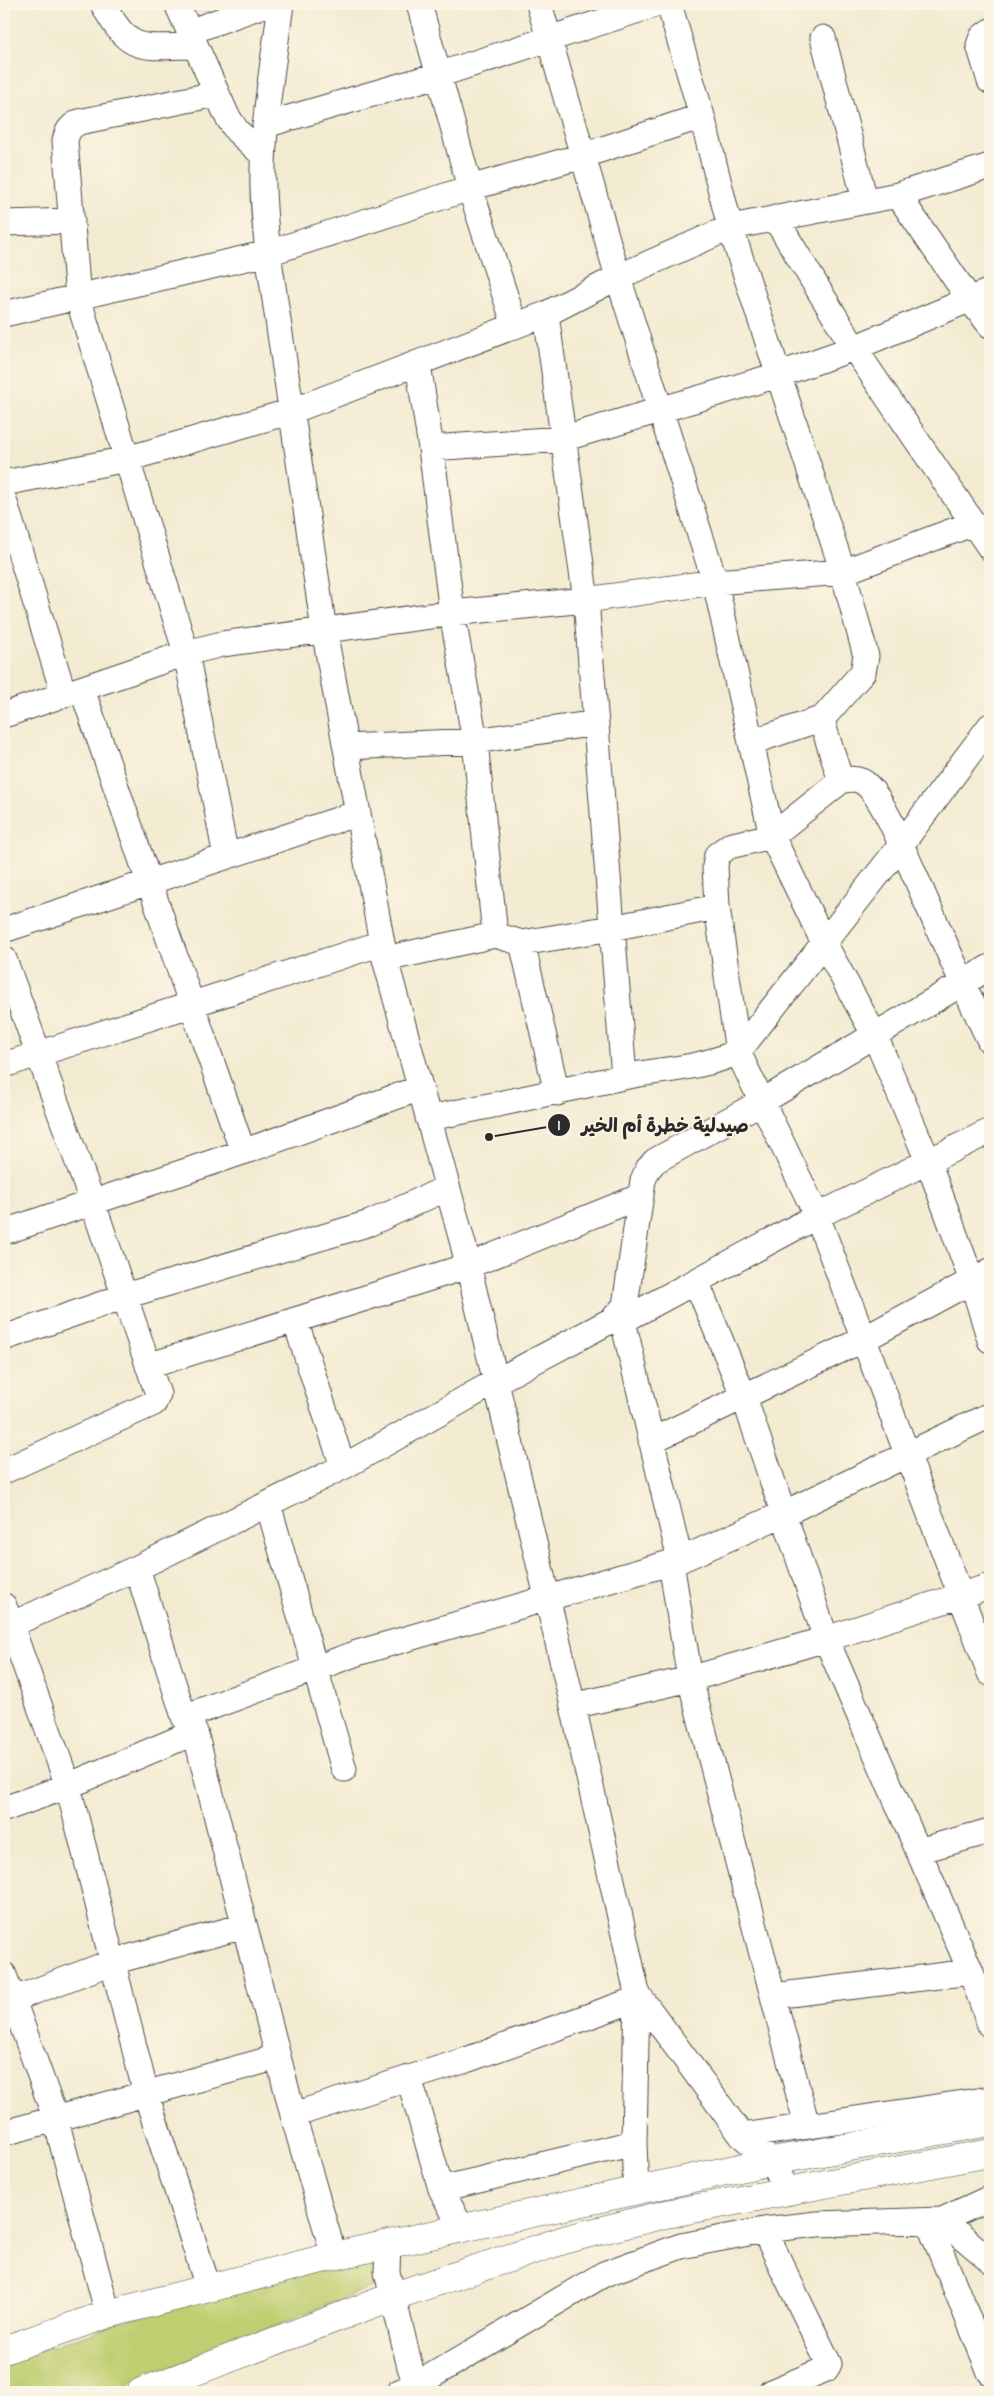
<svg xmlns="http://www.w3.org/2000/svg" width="994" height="2396" viewBox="0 0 994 2396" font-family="Dekko,'Playpen Sans Arabic',sans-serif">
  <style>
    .green { fill: #bfce70; stroke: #757c4e }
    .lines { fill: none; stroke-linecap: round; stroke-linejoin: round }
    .minor-casing { stroke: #494844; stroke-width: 27 }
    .highway-casing { stroke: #494844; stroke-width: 29 }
    .minor { stroke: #fff; stroke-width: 25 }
    .highway { stroke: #fff; stroke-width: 28 }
    .leader { fill: none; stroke: #2b2b2b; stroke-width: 2 }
    .callout-dot { fill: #2b2b2b; stroke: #fcf5e5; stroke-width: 2 }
    .mark-label { font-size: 15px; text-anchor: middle; font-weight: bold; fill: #fff }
    .callout-label { font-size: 19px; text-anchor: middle; font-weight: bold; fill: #2b2b2b; stroke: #fcf5e5; stroke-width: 4; stroke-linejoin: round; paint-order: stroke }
  </style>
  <rect width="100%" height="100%" fill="#fcf5e5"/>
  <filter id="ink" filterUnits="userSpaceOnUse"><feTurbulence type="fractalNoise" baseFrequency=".02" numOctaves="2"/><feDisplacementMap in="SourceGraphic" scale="10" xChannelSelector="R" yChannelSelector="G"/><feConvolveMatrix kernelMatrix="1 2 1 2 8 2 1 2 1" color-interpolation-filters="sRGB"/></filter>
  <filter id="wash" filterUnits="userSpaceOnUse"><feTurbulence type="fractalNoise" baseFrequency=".0096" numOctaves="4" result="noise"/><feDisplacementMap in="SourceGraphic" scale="20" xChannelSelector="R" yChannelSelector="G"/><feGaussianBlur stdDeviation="1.12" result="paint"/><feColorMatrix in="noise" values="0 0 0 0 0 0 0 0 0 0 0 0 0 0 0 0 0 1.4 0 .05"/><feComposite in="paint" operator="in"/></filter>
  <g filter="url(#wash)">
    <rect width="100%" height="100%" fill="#f3ebd1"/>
    <!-- green -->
    <path class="green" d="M372,2256L382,2283L109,2392H4V2363L214,2290Z"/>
  </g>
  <g filter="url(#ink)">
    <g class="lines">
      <defs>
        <path id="minor" d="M103,4C131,56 141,46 195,46
          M177,4L227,116L237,131L263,155
          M281,4C274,58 264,113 263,168C262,197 265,225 268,253L324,630L385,959L463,1244L573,1706L637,1993L634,2143L636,2191
          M419,4L470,188L515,326
          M539,4L618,277L715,582L772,836L824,943L875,1036L928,1161L972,1281L990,1340
          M669,4L702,116L729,223L843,572L866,656L863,672L823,718L824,728L841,781
          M990,31L982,37L979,45L990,81
          M189,32L266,4
          M823,38L865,200
          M216,94L79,122C70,127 67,131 65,141L78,298L186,653L226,856
          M265,125L438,75L657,4
          M898,195L970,300L990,325
          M775,218L854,348L990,548
          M4,223L72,221
          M4,314L268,253L470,188L582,156L702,116
          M546,314L586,600L624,1077
          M431,448L562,439L778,375L854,348L990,291
          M4,483L127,459L292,411L546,314L618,277L731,227L898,195L990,166
          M4,500L64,695
          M82,689L243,1152
          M4,715L186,653L222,644L452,613L586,600L715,582L843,572L974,523
          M752,742L823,718
          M346,747L475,741L596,723
          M4,930L358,813
          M495,935L522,943L612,928L717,907
          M522,943L557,1093
          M4,959L92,1201L158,1394L154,1403L4,1471
          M385,959L495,935L475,741L452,613L431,448L418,364
          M990,1041C964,988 940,933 916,878C905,854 886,805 869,787C861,778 852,778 841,781L772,836L729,846L717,855L715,866L717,907L738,1052L817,1216L990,1673
          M4,1065L382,943
          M428,1118C493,1106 558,1091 623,1077C664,1069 699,1069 738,1052L901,845L990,726
          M4,1232L243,1152L420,1088
          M696,1281L744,1397L826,1639L971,1972L990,2025
          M621,1313L680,1560
          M295,1320L343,1467
          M622,1321L817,1216L990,1131
          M4,1338L125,1296L370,1223L447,1188
          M148,1366L468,1266L641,1196
          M651,1441L864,1339L990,1271
          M268,1504L344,1769
          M671,1563L690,1679L807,2126
          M137,1568L343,1467L495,1382L612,1320L625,1306L643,1180L648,1169L655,1161L763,1101L990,967
          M4,1606L68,1786L146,2094L208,2287
          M4,1628L137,1568L184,1717L195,1732L293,2115L334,2256
          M573,1706L690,1679L826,1639L990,1586
          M184,1717L357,1653L680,1560L783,1514L990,1415
          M4,1809L68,1786L195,1732
          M918,1851L990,1831
          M4,1975L55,2117L108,2314
          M637,1993L742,2136L772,2161L788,2192
          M773,1996L971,1972
          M4,2003L112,1962L244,1926
          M409,2078L441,2189L634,2143
          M293,2115L466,2060L637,1999
          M4,2133L278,2057
          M742,2136L990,2099
          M441,2189L462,2229
          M942,2220L990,2198
          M928,2221L990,2372
          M764,2230L829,2364L826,2369L771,2392
          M388,2244L387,2272L410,2367L418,2392
          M399,2392L416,2385L604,2274L681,2246L764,2230L817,2224L942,2220L990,2260"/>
        <path id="highway" d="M4,2350L108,2314L334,2256L772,2161L990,2122
          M141,2392L394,2296L567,2239L666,2214L990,2153"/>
      </defs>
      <!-- minor casing -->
      <use href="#minor" class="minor-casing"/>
      <!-- highway casing -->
      <use href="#highway" class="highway-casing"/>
      <!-- minor -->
      <use href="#minor" class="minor"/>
      <!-- highway -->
      <use href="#highway" class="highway"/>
    </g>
  </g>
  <!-- callouts -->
  <path class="leader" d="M489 1137L559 1125"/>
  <g class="callout-dot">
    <circle cx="489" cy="1137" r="5"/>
    <circle cx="559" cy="1125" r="12"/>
  </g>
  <g class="mark-label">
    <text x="559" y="1130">1</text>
  </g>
  <g class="callout-label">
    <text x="665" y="1132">صيدلية خطرة أم الخير</text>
  </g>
  <!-- margin -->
  <rect width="994" height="2396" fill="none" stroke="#fcf5e5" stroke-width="20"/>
</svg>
